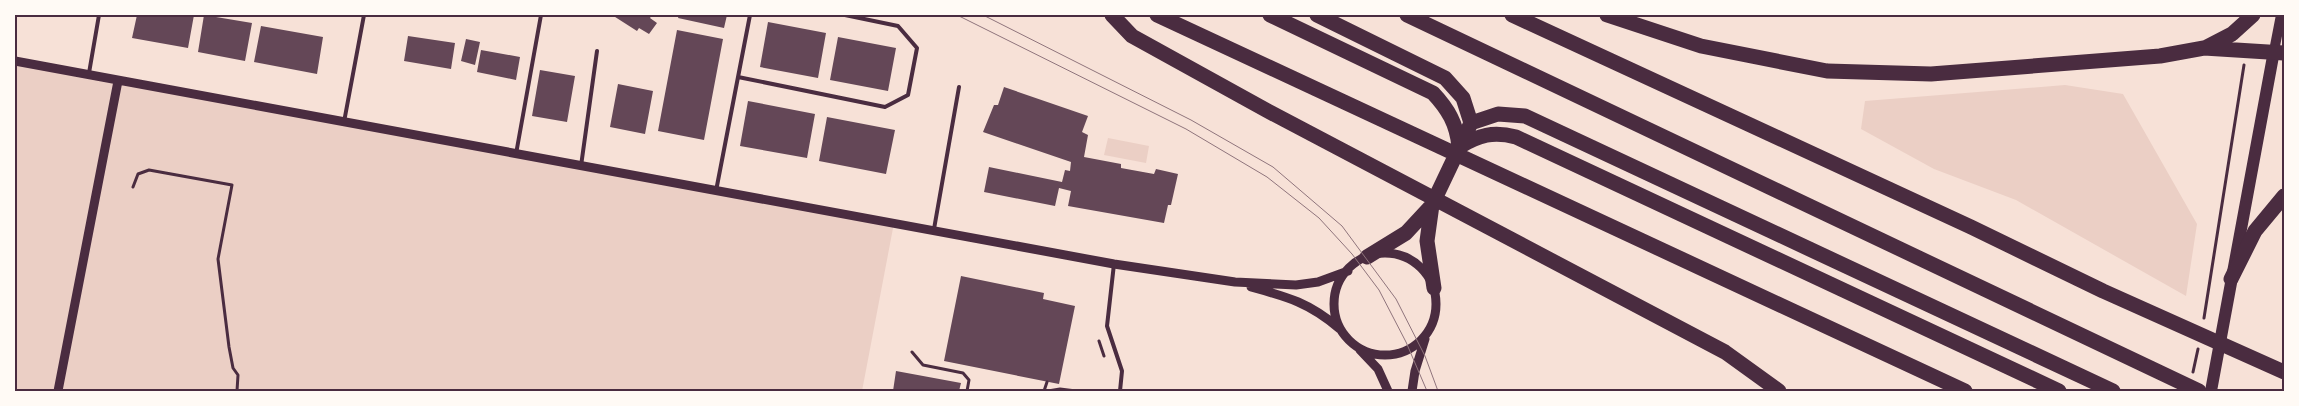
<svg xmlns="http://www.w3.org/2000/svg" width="2299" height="406" viewBox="0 0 2299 406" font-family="Overpass,sans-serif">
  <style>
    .green { fill: #ebcfc5 }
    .building { fill: #644757 }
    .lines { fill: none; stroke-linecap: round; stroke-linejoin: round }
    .path { stroke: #4a2c40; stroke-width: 3 }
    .service { stroke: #4a2c40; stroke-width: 4 }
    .tertiary { stroke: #4a2c40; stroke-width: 9 }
    .secondary { stroke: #4a2c40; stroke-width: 10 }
    .primary { stroke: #4a2c40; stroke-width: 12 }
    .motorway { stroke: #4a2c40; stroke-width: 15 }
    .tram { stroke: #8f747c; stroke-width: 1 }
    .neatline { fill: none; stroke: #4a2c40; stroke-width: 2 }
  </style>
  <rect width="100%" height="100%" fill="#f7e1d7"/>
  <!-- green -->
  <path class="green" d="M15,61L894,223L862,391H15Z
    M2065,85L2123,94L2197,224L2186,296L2016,200L1934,169L1861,129L1865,101Z
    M1108,138L1149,146L1146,163L1104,155Z"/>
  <!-- building -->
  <path class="building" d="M137,15H194L188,48L132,38Z
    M204,15L252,23L245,61L198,52Z
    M612,15H652L650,18L657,23L649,34L639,28L637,31Z
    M679,15H727L724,28L678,18Z
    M768,22L826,33L818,78L760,67Z
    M261,26L323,37L317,74L254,62Z
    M677,30L723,39L704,140L658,131Z
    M408,36L455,43L451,69L404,61Z
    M838,37L896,48L888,91L830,80Z
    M466,39L480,42L475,65L461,61Z
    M481,50L520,57L516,80L477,72Z
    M540,70L575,76L567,122L532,116Z
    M618,84L653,91L645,134L610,127Z
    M1004,87L1088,116L1082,132L1088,135L1084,157L1121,164V168L1154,174L1156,169L1178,174L1171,205H1168L1164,223L1068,206L1071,191L1059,188L1055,206L984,192L989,167L1062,182L1065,170L1070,171L1071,162L983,132L994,105H998Z
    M748,101L815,114L807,158L740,146Z
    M827,117L895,130L886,174L819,161Z
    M961,276L1044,293L1043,299L1075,306L1059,384L944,361Z
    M896,371L961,383L959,391H893Z"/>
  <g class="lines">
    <!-- path -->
    <path class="path" d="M133,187L138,174L149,170L232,185L218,259L229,347L233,368L238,375L237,391
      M2204,318L2244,65
      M1099,341L1104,356
      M912,352L923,365L963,373L969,380L967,391
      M2193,372L2198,349
      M1044,391L1047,382
      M1048,391L1060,389L1076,391"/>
    <!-- service -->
    <path class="service" d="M89,73L99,15
      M738,77L885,107L908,95L917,48L898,26L845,15
      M344,122L364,15
      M516,154L541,15
      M581,166L597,51
      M716,191L750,15
      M934,229L959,87
      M1114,264L1107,326L1122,371L1120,391"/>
    <!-- tertiary -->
    <path class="tertiary" d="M15,61L1114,264L1235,282L1296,285L1318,282L1348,271
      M1334 304a51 51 0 1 1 102 0a51 51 0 1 1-102 0Z
      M1251,287C1288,297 1310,303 1340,329
      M1360,350L1378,369L1388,391
      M58,391L118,81
      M1412,391L1415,371L1425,339"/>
    <!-- secondary -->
    <path class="secondary" d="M2274,51L2281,15"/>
    <!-- primary -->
    <path class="primary" d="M2211,391L2274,51"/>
    <!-- motorway -->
    <path class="motorway" d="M1112,15L1132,36L1266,110L1725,352L1779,391
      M1157,15L1965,391
      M1270,15L1433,93C1448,109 1457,124 1459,147
      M1317,15L1445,78L1463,98L1471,123L1432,205L1406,233L1367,257
      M1407,15L2199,391
      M1512,15L1971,227L2103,291L2284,372
      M1607,15L1701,46L1827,71L1931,74L2160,56L2204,48L2284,53
      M2205,48L2232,34L2253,15
      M1471,123L1498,114L1525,116L2113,391
      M1459,147C1479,135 1493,131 1516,137L2059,391
      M1432,205L1427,241L1434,288
      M2231,279L2255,231L2284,196"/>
    <!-- tram -->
    <path class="tram" d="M957,15L1186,129L1267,177L1319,218L1352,254L1379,290L1406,342L1427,391
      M983,15L1191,120L1273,167L1342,226L1396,299L1425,356L1438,391"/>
  </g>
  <!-- border -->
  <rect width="2299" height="406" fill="none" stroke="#fffaf5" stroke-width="32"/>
  <rect x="16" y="16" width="2267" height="374" class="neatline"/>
</svg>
